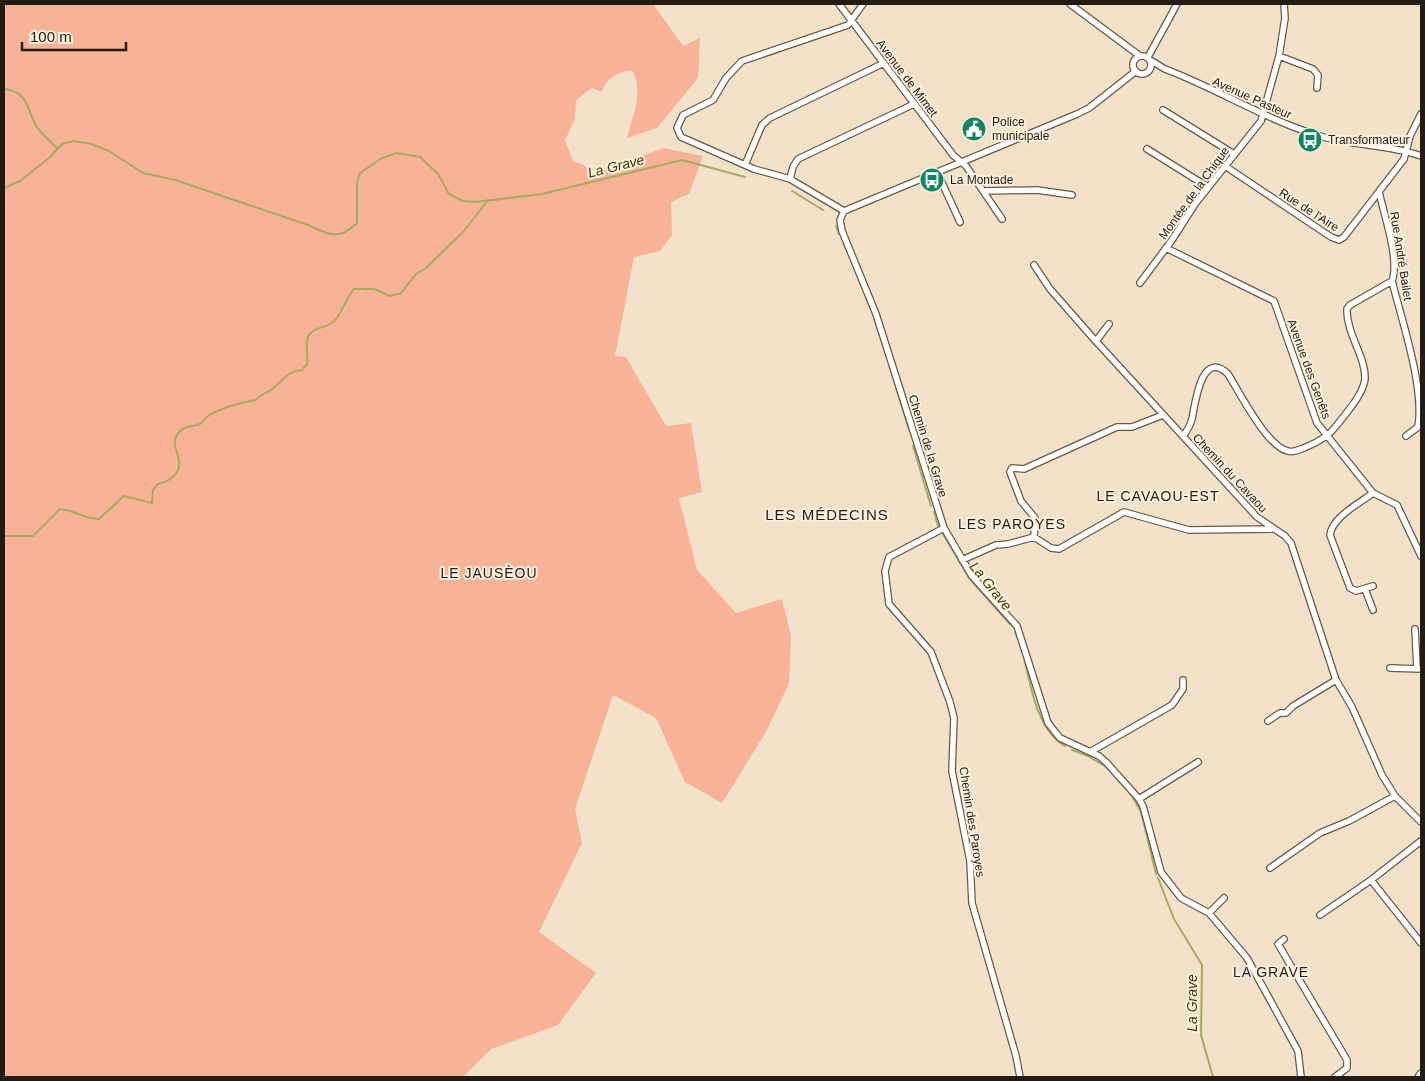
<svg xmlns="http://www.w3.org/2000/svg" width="1425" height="1081" viewBox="0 0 1425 1081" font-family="Arial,sans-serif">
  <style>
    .green { fill: #f8b298 }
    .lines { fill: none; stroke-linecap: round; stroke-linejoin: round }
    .stream { stroke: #a5ac62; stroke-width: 2 }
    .street-casing { stroke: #695a44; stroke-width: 8 }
    .street { stroke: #fff; stroke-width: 5.5 }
    .labels { text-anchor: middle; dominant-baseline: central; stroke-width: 4; stroke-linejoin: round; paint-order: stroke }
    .street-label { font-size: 12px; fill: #221c13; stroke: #fef0dc }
    .poi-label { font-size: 12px; fill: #221c13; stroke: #fef0dc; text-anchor: start }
    .water-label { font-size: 14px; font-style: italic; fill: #383b00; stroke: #fef0dc }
    .neighbourhood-label { font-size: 14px; letter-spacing: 1px; fill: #221c13; stroke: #fef0dc }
    .quarter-label { font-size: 15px; letter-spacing: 1px; fill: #221c13; stroke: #fef0dc }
  </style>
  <rect width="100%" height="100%" fill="#f3e2c9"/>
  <!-- green -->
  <path class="green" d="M4,4H653L683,46L700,38L698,78L657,128L627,138C633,116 644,91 632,70C617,73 607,77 602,92L592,88L576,100L575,119L565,140L573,161L584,165L592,175L663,148L703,156L689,194L671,202L672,235L660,251L634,257L615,356L626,357L666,426L691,423L702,492L679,498L697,570L736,613L782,599L791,636L789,683L766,732L722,803L685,782L656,718L613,695L575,809L582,843L539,932L596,973L558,1025L491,1049L463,1077H4Z"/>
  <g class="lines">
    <!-- stream -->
    <path class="stream" d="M4,89C32,92 25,113 40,131C45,137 52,143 57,148
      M4,188L20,181L49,158L62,144L73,141L91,144L109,151L143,173L175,180L308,225C330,235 338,241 357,223V182L360,173L382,158L397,153L420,157L438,174L449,194L463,201L476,202L542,194L682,160L745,177
      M792,191L823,210
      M836,226L839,234
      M844,244L847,251
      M866,298L872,311
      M874,318L886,354
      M895,384L909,430
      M913,446L931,506
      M934,512L938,526
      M943,534L969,578L1010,624
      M4,536H33L60,509C74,510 85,519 99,519L124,496L152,503L153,490L158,484C168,482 181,474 179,461C178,450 170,443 179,432C185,425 192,427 200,424C204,422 205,418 208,416C221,408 241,402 256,400C261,393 266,394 272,389C284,381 286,371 302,370L307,364C308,357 306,348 307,341C310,324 327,331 336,319C343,310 346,299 354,289H374L390,296L401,293L416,274L426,268L464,231L488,200
      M1015,632L1018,639
      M1023,653C1030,682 1036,730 1065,746
      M1072,750L1088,756L1108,768
      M1132,796L1141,812L1156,874
      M1158,878L1174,919L1202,965L1201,1035L1213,1077"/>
    <defs>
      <path id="street" d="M839,4L953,155L966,166L1002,219
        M1070,4L1140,56
        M1133 65a9 9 0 1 1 18 0a9 9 0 1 1-18 0Z
        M1279,56L1313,69L1318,75L1317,88
        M1148,57L1177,4
        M1150,60L1165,69C1218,89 1266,120 1320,136C1353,146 1388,144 1421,156
        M1163,110L1234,154
        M1147,149L1208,187
        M745,165L762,125L770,118L884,63
        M1225,166L1331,237L1339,240L1344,237L1404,159L1410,136L1421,114
        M937,172L960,222
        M790,179L793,167L798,159L914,104
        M983,191L1037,190L1072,195
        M1379,192C1384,214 1400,261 1392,281C1402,321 1425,389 1418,427L1406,436
        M844,211L840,220L842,231L876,314L944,528L972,576L1017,626L1048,723L1060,738L1099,756L1106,762L1139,799L1143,806L1161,872L1181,898L1209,913L1247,958L1298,1051L1301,1077
        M844,211L790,179L754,169L681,137L677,128L683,115L713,100L726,78L742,61L848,25L863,4
        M844,211L1077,114L1089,108L1136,71
        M1166,248L1274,301L1317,423L1373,493L1397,505L1421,556
        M1034,265L1050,289L1093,338L1257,517L1285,536L1291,543L1336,680L1352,707L1382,775L1395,796L1421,822
        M1140,283L1172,240L1195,204L1261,121L1279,56L1285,18L1284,4
        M1096,341L1109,324
        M1183,436C1187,431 1190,426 1192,419C1195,405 1201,348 1228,374C1240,393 1267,447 1288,451C1294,453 1301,449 1306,447C1319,442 1329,436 1337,425C1346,413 1363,395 1365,379C1366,357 1346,333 1347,309L1350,305L1392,281
        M944,528L889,557L885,571L889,604L931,652L950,702L954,718L952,771L970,861L972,903L1016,1056L1020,1077
        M1034,537L1035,518L1021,501L1010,472L1012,468L1024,469L1117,427H1132L1163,415
        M962,560L996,545L1008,544L1034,537L1051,548L1059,549L1124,512L1189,530L1272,529
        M1373,586L1356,591L1350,588L1330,535C1332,517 1360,503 1373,493
        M1365,589L1373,610
        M1415,629L1417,669
        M1390,668L1421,669
        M1268,721L1280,713H1286L1293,706L1336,680
        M1090,752L1172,705L1183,689V680
        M1139,799L1198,762
        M1270,868L1320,833L1349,821L1395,796
        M1371,880L1421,943
        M1209,913L1224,898
        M1320,915L1371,880L1421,841
        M1284,939L1278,944L1347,1060V1068L1335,1077
        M1418,1077L1421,1073"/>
    </defs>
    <!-- street casing -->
    <use href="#street" class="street-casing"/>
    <!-- street -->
    <use href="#street" class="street"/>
  </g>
  <!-- icons -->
  <defs>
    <symbol id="civic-disc" viewBox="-11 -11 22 22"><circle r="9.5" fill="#118665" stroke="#fef0dc"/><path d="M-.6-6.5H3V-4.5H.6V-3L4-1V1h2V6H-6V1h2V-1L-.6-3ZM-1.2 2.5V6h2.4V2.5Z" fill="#fff"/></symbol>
    <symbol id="bus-disc" viewBox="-11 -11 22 22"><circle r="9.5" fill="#118665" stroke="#fef0dc"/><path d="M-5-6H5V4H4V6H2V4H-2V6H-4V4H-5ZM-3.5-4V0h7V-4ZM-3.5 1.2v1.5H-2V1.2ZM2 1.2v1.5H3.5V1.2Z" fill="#fff"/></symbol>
  </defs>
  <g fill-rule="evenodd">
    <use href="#civic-disc" x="960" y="115" width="28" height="28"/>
    <use href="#bus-disc" x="1296" y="126" width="28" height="28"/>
    <use href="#bus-disc" x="918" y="166" width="28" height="28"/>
  </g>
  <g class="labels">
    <!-- street labels -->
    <g class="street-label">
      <text transform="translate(907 78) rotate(53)">Avenue de Mimet</text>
      <text transform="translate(1252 98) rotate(24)">Avenue Pasteur</text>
      <text transform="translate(1194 193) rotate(-54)">Montée de la Chique</text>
      <text transform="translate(1309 210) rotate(33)">Rue de l'Aire</text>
      <text transform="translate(1401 256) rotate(81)">Rue André Bailet</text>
      <text transform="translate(1309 369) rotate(70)">Avenue des Genêts</text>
      <text transform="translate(928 446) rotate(73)">Chemin de la Grave</text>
      <text transform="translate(1230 473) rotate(47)">Chemin du Cavaou</text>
      <text transform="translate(972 822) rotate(81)">Chemin des Paroyes</text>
    </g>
    <!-- poi labels -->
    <g class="poi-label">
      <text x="992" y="122">Police<tspan x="992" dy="14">municipale</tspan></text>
      <text x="1328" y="140">Transformateur</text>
      <text x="950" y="180">La Montade</text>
    </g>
    <!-- water labels -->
    <g class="water-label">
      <text transform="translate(616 166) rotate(-14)">La Grave</text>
      <text transform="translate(991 586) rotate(51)">La Grave</text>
      <text transform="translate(1192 1003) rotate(-90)">La Grave</text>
    </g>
    <!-- neighbourhood labels -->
    <g class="neighbourhood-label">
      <text x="1158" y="496">LE CAVAOU-EST</text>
      <text x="1012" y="524">LES PAROYES</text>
      <text x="489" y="573">LE JAUSÈOU</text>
      <text x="1271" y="972">LA GRAVE</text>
    </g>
    <!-- quarter labels -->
    <g class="quarter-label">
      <text x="827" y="514">LES MÉDECINS</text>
    </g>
  </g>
  <!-- border -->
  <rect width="1425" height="1081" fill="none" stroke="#221c13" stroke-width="10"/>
  <!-- scale -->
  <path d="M22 42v8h104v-8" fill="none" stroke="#221c13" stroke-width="2.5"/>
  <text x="30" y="42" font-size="15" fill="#221c13" stroke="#fef0dc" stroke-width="4" paint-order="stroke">100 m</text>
</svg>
